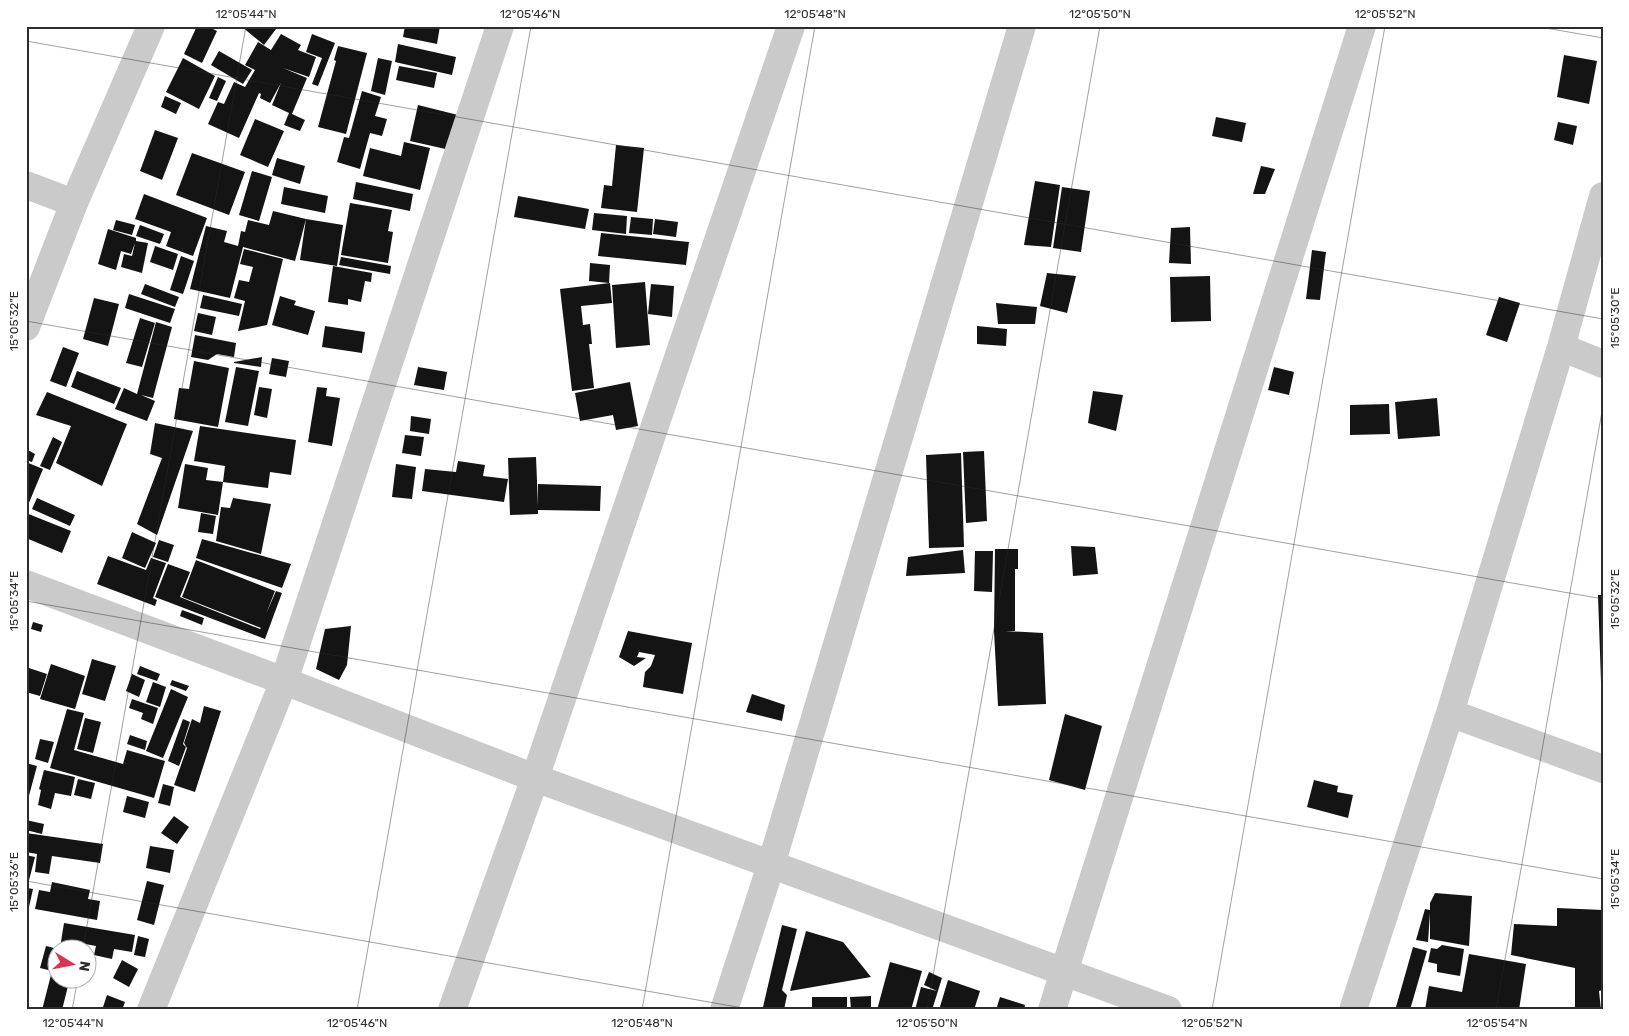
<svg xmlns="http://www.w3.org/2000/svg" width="1629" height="1036" viewBox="0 0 1629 1036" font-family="Rubik,sans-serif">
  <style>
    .building { fill: #141414 }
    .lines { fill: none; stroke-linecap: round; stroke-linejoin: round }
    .street { stroke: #cacaca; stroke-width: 28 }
    .ticks { fill: none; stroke: #2d2d2d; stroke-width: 1; stroke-opacity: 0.45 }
    .neatline { fill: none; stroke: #2d2d2d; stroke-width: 2 }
    .ticks-label { font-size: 12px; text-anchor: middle; fill: #2d2d2d }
  </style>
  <rect width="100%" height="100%" fill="#fff"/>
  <!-- building -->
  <path class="building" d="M197,26H207L217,31L202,63L184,54Z
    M241,26H272L276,29L264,45Z
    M405,26H440L437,44L403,37Z
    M281,34L301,45L298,50L316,57L309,77L283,68L307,78L292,114L305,120L300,131L284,125L289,113L272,105L281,83L270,103L260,98L261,94L259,93L239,138L208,124L218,102L224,104L234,82L245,87L255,70L245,65L258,42L271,50Z
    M312,34L335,43L318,86L312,84L322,58L306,52Z
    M398,44L456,57L452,75L395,62Z
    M338,46L367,53L346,134L318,127L336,61L334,60Z
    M219,51L252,70L243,84L211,65Z
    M1564,55L1597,61L1589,104L1557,97Z
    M183,58L215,76L199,109L166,92Z
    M378,58L392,61L385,95L371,91Z
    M399,66L437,73L434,88L396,80Z
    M218,77L226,81L217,101L209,98Z
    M362,91L381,97L375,116L387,119L382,136L370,133L360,169L337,162L344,137L349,138Z
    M165,96L181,103L176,114L161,107Z
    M418,105L458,115L450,150L410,141Z
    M1216,117L1246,123L1242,142L1212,136Z
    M255,119L284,131L268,167L240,155Z
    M1558,122L1577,126L1573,145L1554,140Z
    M155,130L178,138L162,180L140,171Z
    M404,142L430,148L420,190L363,176L370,148L401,156Z
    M616,145L644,148L637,212L601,208L604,185L612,186Z
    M192,153L245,172L229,215L176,195Z
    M277,158L305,166L300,184L272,175Z
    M1261,166L1275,169L1265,194H1253Z
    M252,171L272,177L259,221L239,215Z
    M1035,181L1060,185L1051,247L1024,245Z
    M356,182L413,194L410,211L353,199Z
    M284,187L328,196L325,213L281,204Z
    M1062,187L1090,191L1081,252L1053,248Z
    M144,194L207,218L193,256L166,246L171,232L135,219Z
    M518,196L589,209L585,229L514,217Z
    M350,203L392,210L388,231L393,232L388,263L341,255Z
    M273,211L306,219L295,261L243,247L230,298L190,289L206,226L227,231L224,242L238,246L241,231L245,232L248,220L269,225Z
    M594,213L627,216L626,234L592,230Z
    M631,217L653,219L652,235L629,233Z
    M306,219L343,225L337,266L300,260Z
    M655,219L678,222L676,237L653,234Z
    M116,220L135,225L132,235L113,230Z
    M140,225L164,234L160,244L136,236Z
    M1190,227L1191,264L1169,263L1171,228Z
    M108,229L136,238V241L148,243L142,273L121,267L124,254L132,256L135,243L131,254L121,251L116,270L98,264Z
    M601,233L689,242L686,265L598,256Z
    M155,246L178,254L173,270L150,262Z
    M244,249L283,259L267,325L238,331L245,301L234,298L239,280L249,282L253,267L240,264Z
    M1312,250L1326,252L1320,300L1306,299Z
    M181,256L194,261L183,294L170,290Z
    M341,257L391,266L390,274L339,265Z
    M590,263L610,265L609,283L589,281Z
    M333,266L372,273L371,282L365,281L361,302L348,299V305L328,302Z
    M1047,273L1076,276L1067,313L1040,306Z
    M1210,276L1211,321L1171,322L1170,277Z
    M645,282L650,345L616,348L612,285Z
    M610,283L612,303L581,306L583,325L590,324L592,344H589L594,388L572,391L560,289Z
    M145,284L179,297L175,307L141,294Z
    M651,284L674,286L672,317L648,314Z
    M129,294L175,309L170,323L125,308Z
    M203,295L242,304L239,316L200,308Z
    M280,296L296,301L294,305L315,311L308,335L272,325Z
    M1499,297L1520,303L1507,342L1486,335Z
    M94,298L119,304L108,346L83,339Z
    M996,303L1037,307L1035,324H998Z
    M198,313L216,317L212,335L194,331Z
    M140,318L155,323L142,367L126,363Z
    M156,322L172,327L153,398L141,395L155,401L147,421L115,409L124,388L137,394Z
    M325,326L365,332L362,353L322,347Z
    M977,326L1007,329L1006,346L977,344Z
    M195,335L236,343L234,357L217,354L208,360L191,357Z
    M63,347L79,353L66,387L50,381Z
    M262,357L261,367L234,363V362Z
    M272,358L289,361L286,377L269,374Z
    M194,361L229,368L218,427L174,419L179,388L189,389Z
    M236,367L259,371L248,426L225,422Z
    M418,367L447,372L444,390L414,385Z
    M1274,367L1294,372L1289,395L1268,390Z
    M77,371L121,388L114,404L71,387Z
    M630,382L638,426L616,430L613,415L580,421L575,393Z
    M259,387L272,389L267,418L254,415Z
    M317,387L327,388L326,396L340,398L332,446L308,442Z
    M1093,391L1123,395L1116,431L1088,423Z
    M47,392L127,424L102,486L56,463L71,426L36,415Z
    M1437,398L1440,436L1398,439L1395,402Z
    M1389,404L1390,434L1350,435V405Z
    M411,416L431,419L429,434L410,431Z
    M155,423L193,431L157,535L137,524L162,458L150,454Z
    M200,426L296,440L291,475L270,472L268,488L223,482L225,466L194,461Z
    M405,435L424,437L421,456L402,453Z
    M53,437L62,442L50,470L40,466Z
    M26,449L35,454L32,462L26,460Z
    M984,451L987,521L966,523L963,452Z
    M961,453L964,547L929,548L926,455Z
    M536,457L538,506V484L601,486L600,511L538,510V514L510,515L508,458Z
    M458,461L485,465L483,476L508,479L504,502L422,491L425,469L456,472Z
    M26,462L43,469L26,510Z
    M185,464L208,468L206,480L223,482L218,515L178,508Z
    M396,464L416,467L412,499L392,497Z
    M37,498L75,515L70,526L32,509Z
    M233,498L271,504L261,554L216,541L221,507L230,508Z
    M26,513L71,531L62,553L26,538Z
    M201,513L216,516L213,534L198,532Z
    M132,532L156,543L145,568L122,558Z
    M202,539L291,564L282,588L196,558Z
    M159,540L174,545L168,562L153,557Z
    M1071,546L1095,547L1098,574L1073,576Z
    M995,549H1018V569H1015V631H1005L1043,633L1046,704L998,706L994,631Z
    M963,550L965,573L906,576L908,557Z
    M975,551H993L992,592L974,591Z
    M108,556L146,570L151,558L166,563L153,598L157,600L155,606L97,584Z
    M196,560L275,591L266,614L276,591L282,593L265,639L155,597L168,564L190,572L180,597L260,629L261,628L182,597Z
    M1598,595H1603V682H1601Z
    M182,610L204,618L202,625L180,616Z
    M33,622L43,625L41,632L31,629Z
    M351,626L347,665L339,680L316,669L325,629Z
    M628,631L692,643L683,694L643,687L645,672L651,666L655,655L639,652L637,657L646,658L634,666L619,657Z
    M92,659L116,666L105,701L82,694Z
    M51,664L85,676L75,709L40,699Z
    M140,666L160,674L157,681L137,674Z
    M26,667L47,674L40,696L26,692Z
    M132,674L145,680L139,697L126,691Z
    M172,680L189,686L186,691L170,685Z
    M153,682L166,687L160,707L146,702Z
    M171,689L188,697L163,758L146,751Z
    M752,694L785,705L782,721L746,712Z
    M132,699L158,708L153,724L141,719L143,713L129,708Z
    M204,706L221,711L195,792L174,785L187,748L184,743L192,719L200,723Z
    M67,709L84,713L74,750L123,764L127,750L165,761L154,798L50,768Z
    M1065,714L1102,726L1085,790L1049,780Z
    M85,718L101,722L93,753L77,749Z
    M183,719L190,722L183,744L186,747L179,766L168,761Z
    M130,735L147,741L145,750L127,744Z
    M40,739L54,742L48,763L35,759Z
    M26,763L37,766L27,803H26Z
    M44,770L75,777L71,796L55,793L51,809L38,805L41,790L39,789Z
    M78,779L95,783L91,799L74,795Z
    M1314,780L1338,786L1337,792L1353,795L1348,818L1307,807Z
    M163,784L174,787L170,806L158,803Z
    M127,796L149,802L145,818L123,812Z
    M174,816L189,827L177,844L161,833Z
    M26,820L44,824L42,834L26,830Z
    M26,833L103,844L100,863L52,856L49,874L35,872L37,854L26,852Z
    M150,846L174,850L170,873L146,868Z
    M26,855L35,857L27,888L33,889L29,907L26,906Z
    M147,881L164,885L154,925L137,920Z
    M52,882L90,890L88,899L100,901L97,920L35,909L39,890L50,892Z
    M1435,893L1472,896L1469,946L1430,939V913L1428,942L1416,940L1425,909L1430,910V903Z
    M1557,908L1603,910V990L1599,991L1601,1010H1575V968L1511,955L1514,924L1557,926Z
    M64,923L135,935L132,952L114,949L112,959L94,955L96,946L80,943L79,948H60Z
    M782,925L797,929L782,990L787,995L784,1010H774L763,1007Z
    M806,931L843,942L871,977L790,991Z
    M138,936L149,939L145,957L134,955Z
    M1442,945L1464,949L1460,976L1437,972V964L1428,962L1431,948L1437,949Z
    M46,946L58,949V978H70L62,1010H42L52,971L40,968Z
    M1413,947L1427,951L1410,1010H1404L1396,1007Z
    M1469,954L1526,964L1519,1010H1425L1429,986L1462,992Z
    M122,960L138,969L129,987L113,978Z
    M890,962L922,971L911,1010H877Z
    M929,972L942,978L932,1010H915L921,987L937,991L924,985Z
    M948,980L980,991L974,1010H939Z
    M107,995L125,1002L122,1010H102Z
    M871,996V1010H851L850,997Z
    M812,997H847V1010H812Z
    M1000,997L1025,1005L1024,1010H996Z"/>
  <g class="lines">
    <!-- street -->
    <path class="street" d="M26,185L74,203
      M26,327L74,203L151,26
      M1561,347L1603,364
      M26,584L284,681L535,778L1168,1010
      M1450,713L1603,769
      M151,1010L284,681L500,26
      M452,1010L535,778L791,26
      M724,1010L771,865L1022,26
      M1052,1010L1362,26
      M1353,1010L1450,713L1561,347L1603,196"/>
  </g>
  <!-- ticks -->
  <path class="ticks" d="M1534,26L1603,38M26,41L1603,319M26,321L1603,599M26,601L1603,879M26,881L754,1010M83,948L246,26M72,1010L78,978M357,1010L531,26M642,1010L815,26M927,1010L1100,26M1212,1010L1385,26M1496,1010L1603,406"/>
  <!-- border -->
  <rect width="1629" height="1036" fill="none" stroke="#ffffff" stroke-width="55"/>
  <!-- north arrow -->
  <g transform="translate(72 964) rotate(100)"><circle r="24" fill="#ffffff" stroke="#ababab"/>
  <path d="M0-4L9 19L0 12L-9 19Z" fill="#e03253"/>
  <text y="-8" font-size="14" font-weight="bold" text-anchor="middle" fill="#2d2d2d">N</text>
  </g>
  <rect x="28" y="28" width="1574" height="980" class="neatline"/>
  <g class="ticks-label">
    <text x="246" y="18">12°05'44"N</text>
    <text x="530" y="18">12°05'46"N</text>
    <text x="815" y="18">12°05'48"N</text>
    <text x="1100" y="18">12°05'50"N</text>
    <text x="1385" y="18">12°05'52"N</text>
    <text transform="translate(1615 318) rotate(-90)" y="4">15°05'30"E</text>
    <text transform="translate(14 321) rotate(-90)" y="4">15°05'32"E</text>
    <text transform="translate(1615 599) rotate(-90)" y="4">15°05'32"E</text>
    <text transform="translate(14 601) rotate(-90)" y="4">15°05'34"E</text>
    <text transform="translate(1615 879) rotate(-90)" y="4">15°05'34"E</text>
    <text transform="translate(14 882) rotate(-90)" y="4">15°05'36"E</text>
    <text x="73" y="1027">12°05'44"N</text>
    <text x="357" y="1027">12°05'46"N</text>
    <text x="642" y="1027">12°05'48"N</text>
    <text x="927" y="1027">12°05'50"N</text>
    <text x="1212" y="1027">12°05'52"N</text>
    <text x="1497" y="1027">12°05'54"N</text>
  </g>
</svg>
